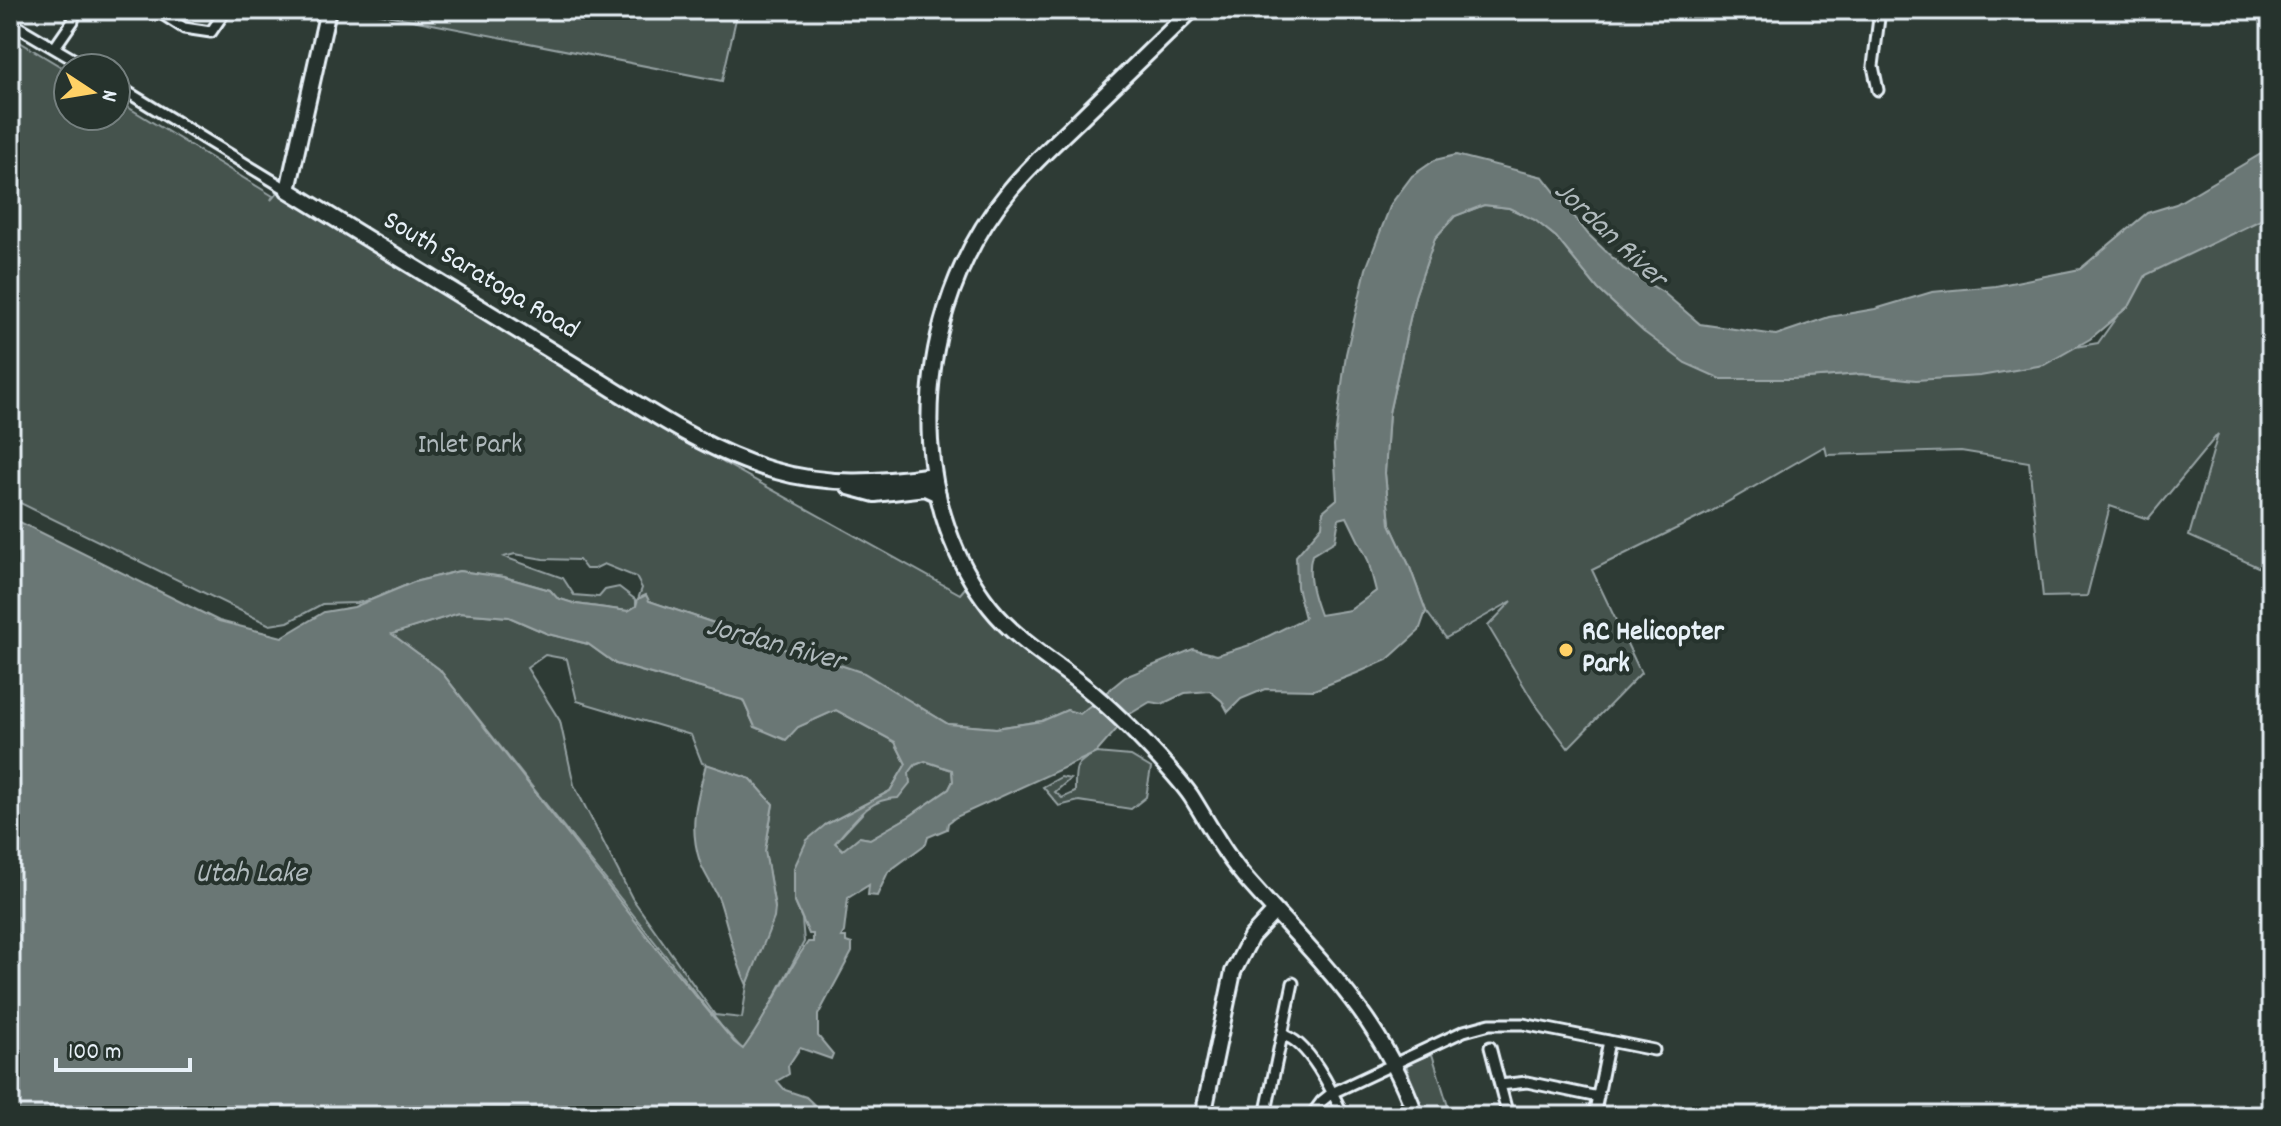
<svg xmlns="http://www.w3.org/2000/svg" width="2281" height="1126" viewBox="0 0 2281 1126" font-family="Dekko,sans-serif">
  <style>
    .built { fill: #3b4843 }
    .green { fill: #45524e; stroke: #96a2a3; stroke-width: 2; fill-rule: evenodd }
    .water { fill: #6b7775; stroke: #9da8a9; stroke-width: 2; fill-rule: evenodd }
    .lines { fill: none; stroke-linecap: round; stroke-linejoin: round }
    .street-casing { stroke: #e8f1f8; stroke-width: 15 }
    .secondary-casing { stroke: #e8f1f8; stroke-width: 20 }
    .street { stroke: #26332d; stroke-width: 9 }
    .secondary { stroke: #26332d; stroke-width: 14 }
    .poi-dot { fill: #ffd166; stroke: #26332d; stroke-width: 3 }
    .labels { text-anchor: middle; dominant-baseline: central; stroke-width: 8; stroke-linejoin: round; paint-order: stroke }
    .street-label { font-size: 28px; fill: #e8f1f8; stroke: #26332d }
    .park-label { font-size: 28px; fill: #afb9bc; stroke: #26332d }
    .poi-label { font-size: 28px; font-weight: bold; fill: #e8f1f8; stroke: #26332d; text-anchor: start }
    .water-label { font-size: 30px; font-style: italic; fill: #b0babd; stroke: #26332d }
  </style>
  <rect width="100%" height="100%" fill="#2e3b35"/>
  <filter id="ink" filterUnits="userSpaceOnUse"><feTurbulence type="fractalNoise" baseFrequency=".0125" numOctaves="2"/><feDisplacementMap in="SourceGraphic" scale="16" xChannelSelector="R" yChannelSelector="G"/><feConvolveMatrix kernelMatrix="1 2 1 2 8 2 1 2 1" color-interpolation-filters="sRGB"/></filter>
  <g filter="url(#ink)">
    <!-- built -->
    <path class="built" d="M1951,1106L2000,1116H1949Z"/>
    <!-- green -->
    <path class="green" d="M361,10H738L722,81Z
      M10,36L68,71V116H116V100L273,196L271,200L278,192L634,413L960,594L965,588L1014,641L1075,686L1093,704L1080,714L1067,710L1042,721L996,728L948,724L911,702L813,656L758,643L720,625L649,601L646,595L638,599L642,588L636,577L604,564L594,569H586L579,560L543,559L515,554L504,557L563,578L574,595L599,597L605,590L619,587L636,600V606L628,611L576,604L557,598L550,590L504,577L459,571L414,582L373,599L357,603L322,604L288,622L270,625L10,498V340L20,298L10,330Z
      M2271,201V573L2189,536L2218,434L2148,519L2110,506L2087,596L2043,597L2029,462L1961,451L1827,455L1825,446L1710,512L1592,570L1641,673L1568,748L1533,701L1488,626L1512,601L1446,638L1426,611L1409,565L1390,524L1385,473L1389,413L1415,296L1435,238L1455,216L1484,205L1509,208L1535,220L1556,237L1598,289L1644,332L1792,379L1861,374L1896,378L2098,343L2161,254Z
      M459,613L509,617L548,634L588,644L616,664L743,700L755,727H798L836,710L895,742L906,764L890,791L825,825L794,900L802,919L804,942L757,1030L743,1050L722,1027L439,669L391,634ZM545,655L567,659L577,701L691,735L702,763L751,779L773,804L765,851L775,908L747,985L742,1018L715,1015L632,898L574,785L560,721L527,668Z
      M1096,753L1131,756L1151,768L1146,797L1131,809L1079,801L1059,806L1043,787L1061,777L1070,779L1055,792L1062,798L1075,792C1075,769 1073,763 1096,753Z
      M925,761L952,770L953,781L949,789L910,816L870,839L859,837L843,851L835,843L870,805L884,798L915,765Z
      M1432,1054L1451,1116H1422L1406,1064Z"/>
    <!-- water -->
    <path class="water" d="M2271,148V215L2146,275L2130,305L2090,339L2044,365L1980,376L1916,380L1861,374L1792,379H1721L1685,363L1644,332L1598,289L1556,237L1535,220L1509,208L1484,205L1455,216L1435,238L1415,296L1389,413L1385,473L1390,524L1409,565L1426,611L1419,631L1387,660L1357,673L1314,690L1265,689L1241,699L1228,712L1222,701L1210,691L1185,693L1162,704L1150,702L1130,714L1096,753L956,817L948,823L947,829L928,837L926,844L888,872L877,896L868,895L869,885L848,898L844,932L841,937H846V942L852,944V952L818,1015V1036L833,1054L831,1059L800,1048L788,1066L789,1074L777,1081L785,1090L806,1097L826,1116H10V517L219,621L282,637L324,612L354,607L414,582L459,571L504,577L550,590L557,598L576,604L628,611L636,606L638,599L646,595L649,601L720,625L758,643L813,656L864,673L948,724L996,728L1042,721L1067,710L1080,714L1125,677L1193,649L1217,655L1250,645L1305,618L1297,587L1296,556L1322,526L1323,511L1337,499L1334,445L1346,354L1366,269L1391,204L1412,176L1435,160L1456,155L1543,177L1588,234L1623,268L1664,293L1700,324L1776,335L1829,317L1875,309L1932,292L1996,286L2080,269L2147,213L2176,204ZM1347,517L1368,560L1376,591L1350,610L1320,615C1313,596 1306,575 1312,555L1335,541L1339,519ZM459,613L509,617L548,634L588,644L616,664L743,700L755,727L786,740L798,727L836,710L895,742L906,764L890,791L825,825L807,840L794,868V900L809,934H813V942H808C784,976 768,1016 743,1049L734,1042L661,954L439,669L392,634ZM925,761L952,770L953,781L949,789L910,816L870,839L859,837L843,850L835,843C853,822 868,798 898,798L910,783L909,773L915,765Z
      M706,764L751,779L773,804L765,851L775,908L774,918L747,985C734,958 729,930 720,902C715,888 705,876 700,862C688,825 697,800 706,764Z"/>
    <g class="lines">
      <defs>
        <path id="street" d="M156,10L184,28L211,32L226,10
          M1358,11V10
          M10,22L88,68
          M55,47L73,21L75,10
          M116,85L288,190
          M1878,90L1873,66L1880,10
          M1282,1035C1308,1040 1333,1092 1343,1116
          M1490,1047L1508,1116
          M1500,1085L1527,1082L1598,1097
          M1265,1116L1293,983
          M1311,1116L1322,1101L1332,1093L1464,1031L1490,1024H1523L1654,1050
          M1594,1116L1609,1041"/>
        <path id="secondary" d="M328,10L288,190C385,250 482,309 579,368C640,405 703,450 772,470C826,486 879,483 934,475
          M1192,10C1157,44 1122,78 1088,111C1062,137 1033,162 1010,190C952,260 925,351 930,441C934,501 953,560 990,607C1017,641 1053,661 1085,687C1112,709 1137,734 1160,759C1171,771 1182,783 1191,796C1210,826 1225,856 1249,882C1317,959 1380,1015 1416,1116
          M849,487L875,494L925,488L938,494
          M1203,1116L1233,972L1251,937L1275,911"/>
      </defs>
      <!-- street casing -->
      <use href="#street" class="street-casing"/>
      <!-- secondary casing -->
      <use href="#secondary" class="secondary-casing"/>
      <!-- street -->
      <use href="#street" class="street"/>
      <!-- secondary -->
      <use href="#secondary" class="secondary"/>
    </g>
  </g>
  <!-- markers -->
  <circle class="poi-dot" cx="1566" cy="650" r="8"/>
  <g class="labels">
    <!-- street labels -->
    <g class="street-label">
      <text transform="translate(480 277) rotate(31)">South Saratoga Road</text>
    </g>
    <!-- park labels -->
    <g class="park-label">
      <text x="470" y="447">Inlet Park</text>
    </g>
    <!-- poi labels -->
    <g class="poi-label">
      <text x="1582" y="634">RC Helicopter<tspan x="1582" dy="32">Park</tspan></text>
    </g>
    <!-- water labels -->
    <g class="water-label">
      <text transform="translate(1609 236) rotate(43)">Jordan River</text>
      <text transform="translate(775 646) rotate(15)">Jordan River</text>
      <text x="251" y="875">Utah Lake</text>
    </g>
  </g>
  <!-- margin -->
  <rect width="2281" height="1126" fill="none" stroke="#26332d" stroke-width="40"/>
  <rect x="20" y="20" width="2241" height="1086" fill="none" stroke="#e8f1f8" stroke-width="3" filter="url(#ink)"/>
  <!-- north arrow -->
  <g transform="translate(92 92) rotate(102)"><circle r="38" fill="#26332d" stroke="#747f7e" stroke-width="2"/>
  <path d="M0-6L14 30L0 20L-14 30Z" fill="#ffd166"/>
  <text y="-12" font-size="22" font-weight="bold" text-anchor="middle" fill="#e8f1f8">N</text>
  </g>
  <!-- scale -->
  <path d="M56 1058v12h134v-12" fill="none" stroke="#e8f1f8" stroke-width="4"/>
  <text x="68" y="1058" font-size="24" fill="#e8f1f8" stroke="#26332d" stroke-width="6" paint-order="stroke">100 m</text>
</svg>
